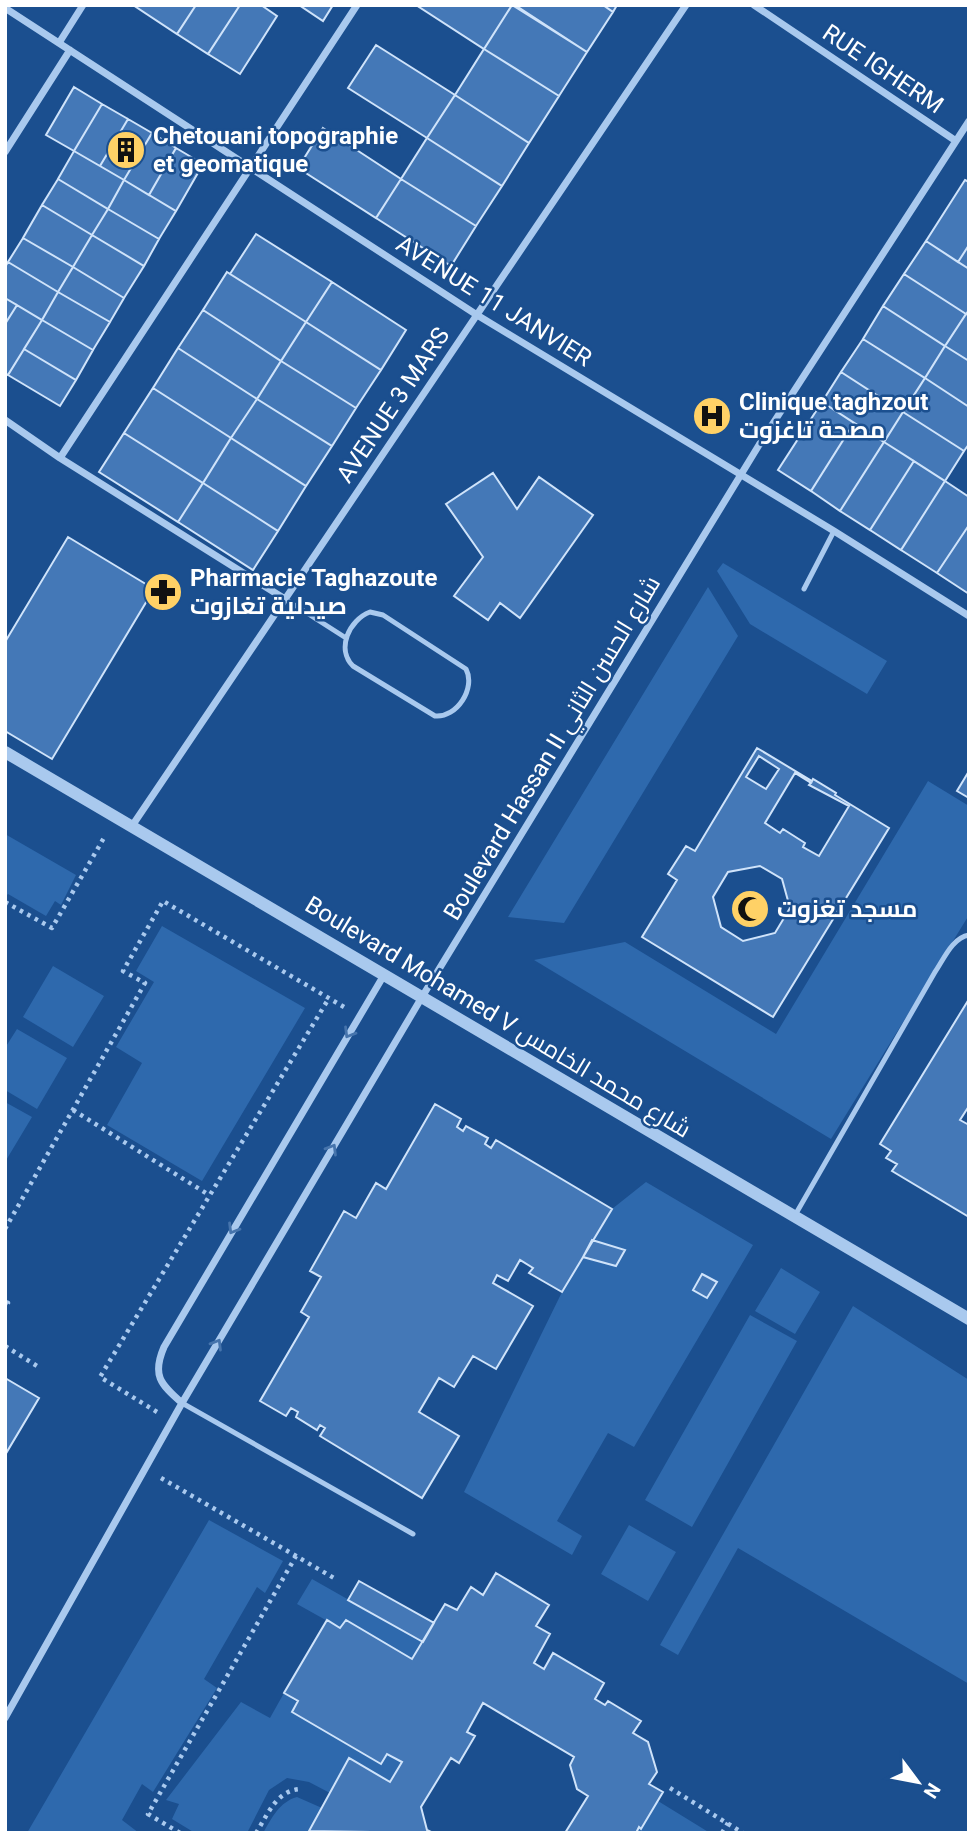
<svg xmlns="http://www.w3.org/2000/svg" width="974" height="1838" viewBox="0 0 974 1838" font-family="Roboto,Cairo,sans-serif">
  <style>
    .green { fill: #2e69ad }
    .building { fill: #4478b7; stroke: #cfe3fa; stroke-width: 2; fill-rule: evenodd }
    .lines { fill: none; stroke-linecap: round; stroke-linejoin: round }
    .path { stroke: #a9c9ee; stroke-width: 4.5; stroke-dasharray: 3.5 5; stroke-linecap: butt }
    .service { stroke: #a9c9ee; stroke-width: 5 }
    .minor { stroke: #a9c9ee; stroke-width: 7 }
    .tertiary { stroke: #a9c9ee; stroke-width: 12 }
    .oneway { stroke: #4674ac }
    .labels { text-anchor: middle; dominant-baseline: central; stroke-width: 5; stroke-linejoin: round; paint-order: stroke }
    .street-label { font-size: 24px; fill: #fff; stroke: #1b4f8f }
    .poi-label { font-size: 24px; font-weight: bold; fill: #fff; stroke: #1b4f8f; text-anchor: start }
  </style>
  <rect width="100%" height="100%" fill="#1b4f8f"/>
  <!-- green -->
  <path class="green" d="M723,563L887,661L867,694L750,624L717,571Z
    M708,587L738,636L564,923L508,917Z
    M928,781L969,806V915L831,1139L534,960L625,942L776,1034Z
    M5,834L76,875L61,905L55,901L46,916L8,894L5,897Z
    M162,926L305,1008L202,1181L107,1125L142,1063L116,1047L154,982L136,971Z
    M53,966L104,996L73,1047L23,1017Z
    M17,1029L67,1058L37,1109L5,1090V1048Z
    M5,1102L32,1117L5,1162Z
    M646,1182L753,1245L634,1447L608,1433L557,1521L582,1536L572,1555L464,1492L562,1292L583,1257L616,1266L625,1250L592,1240L612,1209Z
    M781,1268L820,1292L795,1334L755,1311Z
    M853,1306L969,1380V1684L738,1548L678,1655L660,1645Z
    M750,1315L797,1341L692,1527L645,1500Z
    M209,1520L283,1561L265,1593L257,1587L204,1679L217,1688L153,1792L142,1784L122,1820L139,1833H27Z
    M629,1525L676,1552L648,1601L601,1574Z
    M312,1579L423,1642L412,1659L346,1620L340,1628L297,1604Z
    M284,1693L381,1763L387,1754L402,1762L390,1782L330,1793L309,1782L287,1778L269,1790L247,1833H195L172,1819L179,1804L166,1800L241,1702L270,1718Z
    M297,1797L322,1808L309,1831L311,1833H263C272,1818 279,1802 297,1797Z
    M658,1801L710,1833H636L639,1827L641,1828Z"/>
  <!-- building -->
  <path class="building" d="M133,5H196L177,34Z
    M196,5H240L208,54L177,34Z
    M240,5H261L277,16L240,74L208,54Z
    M299,5H333L323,21Z
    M416,5H512L484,49Z
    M512,5L587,52L559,96L484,49Z
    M515,5H603L613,12L587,52Z
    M603,5H617L613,12Z
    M376,45L455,95L427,138L348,88Z
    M484,49L559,96L529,143L455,95Z
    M74,87L102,104L74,151L46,135Z
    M455,95L529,143L502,186L427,138Z
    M102,104L128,119L100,166L74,151Z
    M128,119L152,133L124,180L100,166Z
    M323,128L401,179L376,218L298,168Z
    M152,133L176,148L149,195L124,180Z
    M427,138L502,186L476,226L401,179Z
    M176,148L203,164L176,211L149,195Z
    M74,151L124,180L108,209L58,179Z
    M58,179L108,209L92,235L42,205Z
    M401,179L476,226L451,266L376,218Z
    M124,180L176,211L159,239L108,209Z
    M965,180L969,182V245L958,262L926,241Z
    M42,205L92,235L73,267L23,238Z
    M108,209L159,239L144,266L92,235Z
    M256,234L332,282L306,322L230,274Z
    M92,235L144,266L124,298L73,267Z
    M23,238L73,267L58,292L8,262Z
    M926,241L969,269V310L966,314L904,274Z
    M969,245V269L958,262Z
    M8,262L58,292L42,320L5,298V267Z
    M73,267L124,298L110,322L58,292Z
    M227,272L306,322L281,361L203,310Z
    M904,274L966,314L945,346L883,306Z
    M332,282L406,330L381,370L306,322Z
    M58,292L110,322L93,350L42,320Z
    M5,298L17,305L5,324Z
    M17,305L42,320L8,375L5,374V324Z
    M883,306L945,346L925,378L863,339Z
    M203,310L281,361L257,399L178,348Z
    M966,314L969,315V361L945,346Z
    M42,320L93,350L76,380L24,349Z
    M306,322L381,370L356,408L281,361Z
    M863,339L925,378L903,412L841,372Z
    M945,346L969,361V407L925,378Z
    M178,348L257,399L231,438L153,388Z
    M24,349L76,380L60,406L8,375Z
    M281,361L356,408L332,446L257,399Z
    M841,372L903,412L884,442L822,402Z
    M925,378L969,407V444L964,451L903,412Z
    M153,388L231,438L203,483L124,433Z
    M257,399L332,446L306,486L231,438Z
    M822,402L854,423L811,491L778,470Z
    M903,412L964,451L945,481L884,442Z
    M854,423L884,442L840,511L811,491Z
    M124,433L203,483L178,522L99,472Z
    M231,438L306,486L278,531L203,483Z
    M884,442L914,461L870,530L840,511Z
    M914,461L945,481L901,550L870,530Z
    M493,473L517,509L539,477L593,515L520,618L500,603L488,620L454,596L483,557L446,504Z
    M945,481L969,497V525L937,573L901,550Z
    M203,483L278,531L253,570L178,522Z
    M969,525V594L937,573Z
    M68,537L154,589L52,759L5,731V642Z
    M757,748L812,781L813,779L836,793L835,795L889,828L773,1017L642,937L677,880L668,874L686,846L695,851ZM795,773L811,783L809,785L849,806L819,856L803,847L805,843L783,829L780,833L765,823Z
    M759,756L779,769L766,789L746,777Z
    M969,771V798L957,791Z
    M760,866L782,879L790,908L775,933L743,941L721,927L713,897L728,872Z
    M969,999V1106L960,1120L969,1125V1217L892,1171L897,1164L886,1158L891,1151L880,1144Z
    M435,1104L461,1119L457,1127L463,1131L466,1126L488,1138L485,1144L491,1148L496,1140L612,1209L562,1292L529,1273L533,1268L520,1260L508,1281L497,1275L493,1283L533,1306L496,1369L473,1356L454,1387L439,1378L419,1412L459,1436L422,1498L320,1436L325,1428L320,1425L317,1430L296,1417L298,1412L291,1408L286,1416L260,1401L309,1317L301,1312L321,1277L310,1271L344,1211L356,1218L376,1183L386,1189Z
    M592,1240L625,1250L616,1266L583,1257Z
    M702,1274L717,1282L707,1298L693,1290Z
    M5,1378L39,1398L5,1455Z
    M496,1573L549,1605L536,1626L550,1634L534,1663L544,1669L553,1653L604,1683L595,1699L605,1705L608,1701L641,1721L633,1733L648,1742L657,1772L649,1784L663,1792L641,1829L639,1827L636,1833H565L588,1796L577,1789L570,1765L574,1757L483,1703L467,1732L475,1736L459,1763L451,1758L421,1807L427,1830L433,1833L309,1831L349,1758L390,1782L402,1762L387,1754L381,1764L292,1712L298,1701L284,1693L327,1620L340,1628L346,1620L412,1659L445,1604L457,1610L471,1587L483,1595Z
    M359,1581L434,1623L423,1642L348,1600Z"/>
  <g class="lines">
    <!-- path -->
    <path class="path" d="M5,902L52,928L105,836
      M73,1110L209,1195
      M5,1229L145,983L123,971L163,901L344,1007
      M5,1302L8,1303L5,1307
      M5,1346L37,1366
      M157,1412L100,1377L329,998
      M161,1478L334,1578
      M670,1788L743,1833
      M180,1833L148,1814L296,1556
      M256,1833C268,1814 277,1789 302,1789
      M722,1833L728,1823"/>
    <!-- service -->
    <path class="service" d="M804,589L834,531
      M285,599L346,638
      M370,612L383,615L466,669C476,688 457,718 435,716L353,666C336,649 349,620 370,612Z
      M794,1217L935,972C944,959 952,938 969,935
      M182,1403L413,1534"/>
    <!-- minor -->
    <path class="minor" d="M754,5L956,141
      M5,8L477,315L834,531L969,616
      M59,43L83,5
      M5,152L70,50
      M5,420L60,458L285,599
      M60,458L357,5
      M132,826L686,5
      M182,1403C160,1384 152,1375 164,1347L384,975
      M5,1718L182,1403L422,997L759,445L969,121"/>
    <!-- tertiary -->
    <path class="tertiary" d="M5,752L969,1319"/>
  </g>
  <!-- one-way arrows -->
  <defs><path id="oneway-chevron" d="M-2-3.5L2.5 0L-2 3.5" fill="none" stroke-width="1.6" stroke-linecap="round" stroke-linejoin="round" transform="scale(1.75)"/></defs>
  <g class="oneway">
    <use href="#oneway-chevron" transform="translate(349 1033) rotate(121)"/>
    <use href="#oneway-chevron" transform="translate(332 1149) rotate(-59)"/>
    <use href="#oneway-chevron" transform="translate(233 1229) rotate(121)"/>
    <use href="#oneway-chevron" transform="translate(217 1344) rotate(-59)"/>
  </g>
  <!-- icons -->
  <defs>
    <symbol id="building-disc" viewBox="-11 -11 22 22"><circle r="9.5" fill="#ffd166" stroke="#1b4f8f"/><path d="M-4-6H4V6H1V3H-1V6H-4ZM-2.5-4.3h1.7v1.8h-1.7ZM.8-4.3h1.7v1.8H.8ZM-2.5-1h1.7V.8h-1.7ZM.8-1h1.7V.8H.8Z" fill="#111"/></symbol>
    <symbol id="hospital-disc" viewBox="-11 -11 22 22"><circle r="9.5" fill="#ffd166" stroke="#1b4f8f"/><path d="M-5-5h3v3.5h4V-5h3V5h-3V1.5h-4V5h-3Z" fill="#111"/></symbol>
    <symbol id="pharmacy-disc" viewBox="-11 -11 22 22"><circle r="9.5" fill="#ffd166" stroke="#1b4f8f"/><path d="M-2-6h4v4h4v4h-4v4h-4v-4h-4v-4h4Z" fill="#111"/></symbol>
    <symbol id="mosque-disc" viewBox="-11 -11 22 22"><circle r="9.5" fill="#ffd166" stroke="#1b4f8f"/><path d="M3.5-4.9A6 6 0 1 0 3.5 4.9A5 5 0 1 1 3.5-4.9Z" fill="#111"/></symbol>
  </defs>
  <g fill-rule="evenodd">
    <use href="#building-disc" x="104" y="128" width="44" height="44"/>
    <use href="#hospital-disc" x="690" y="394" width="44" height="44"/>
    <use href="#pharmacy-disc" x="141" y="570" width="44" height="44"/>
    <use href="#mosque-disc" x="728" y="887" width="44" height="44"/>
  </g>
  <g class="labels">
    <!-- street labels -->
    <g class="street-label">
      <text transform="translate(883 69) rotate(34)">RUE IGHERM</text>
      <text transform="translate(494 301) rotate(32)">AVENUE 11 JANVIER</text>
      <text transform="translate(393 405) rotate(-56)">AVENUE 3 MARS</text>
      <text transform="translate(552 748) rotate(-59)">Boulevard Hassan II شارع الحسن الثاني</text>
      <text transform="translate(498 1017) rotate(31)">Boulevard Mohamed V شارع محمد الخامس</text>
    </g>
    <!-- poi labels -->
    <g class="poi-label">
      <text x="153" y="136">Chetouani topographie<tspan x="153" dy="28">et geomatique</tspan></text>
      <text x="739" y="402">Clinique taghzout<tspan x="739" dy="28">مصحة تاغزوت</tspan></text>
      <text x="190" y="578">Pharmacie Taghazoute<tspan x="190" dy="28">صيدلية تغازوت</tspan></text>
      <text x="777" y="909">مسجد تغزوت</text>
    </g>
  </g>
  <!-- border -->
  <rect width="974" height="1838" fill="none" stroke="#ffffff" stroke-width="14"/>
  <!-- north arrow -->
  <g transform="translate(918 1782) rotate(122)" stroke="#1b4f8f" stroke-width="5" paint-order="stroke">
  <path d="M0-5L12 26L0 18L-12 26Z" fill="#ffffff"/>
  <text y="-10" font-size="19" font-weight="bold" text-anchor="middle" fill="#ffffff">N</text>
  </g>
</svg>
